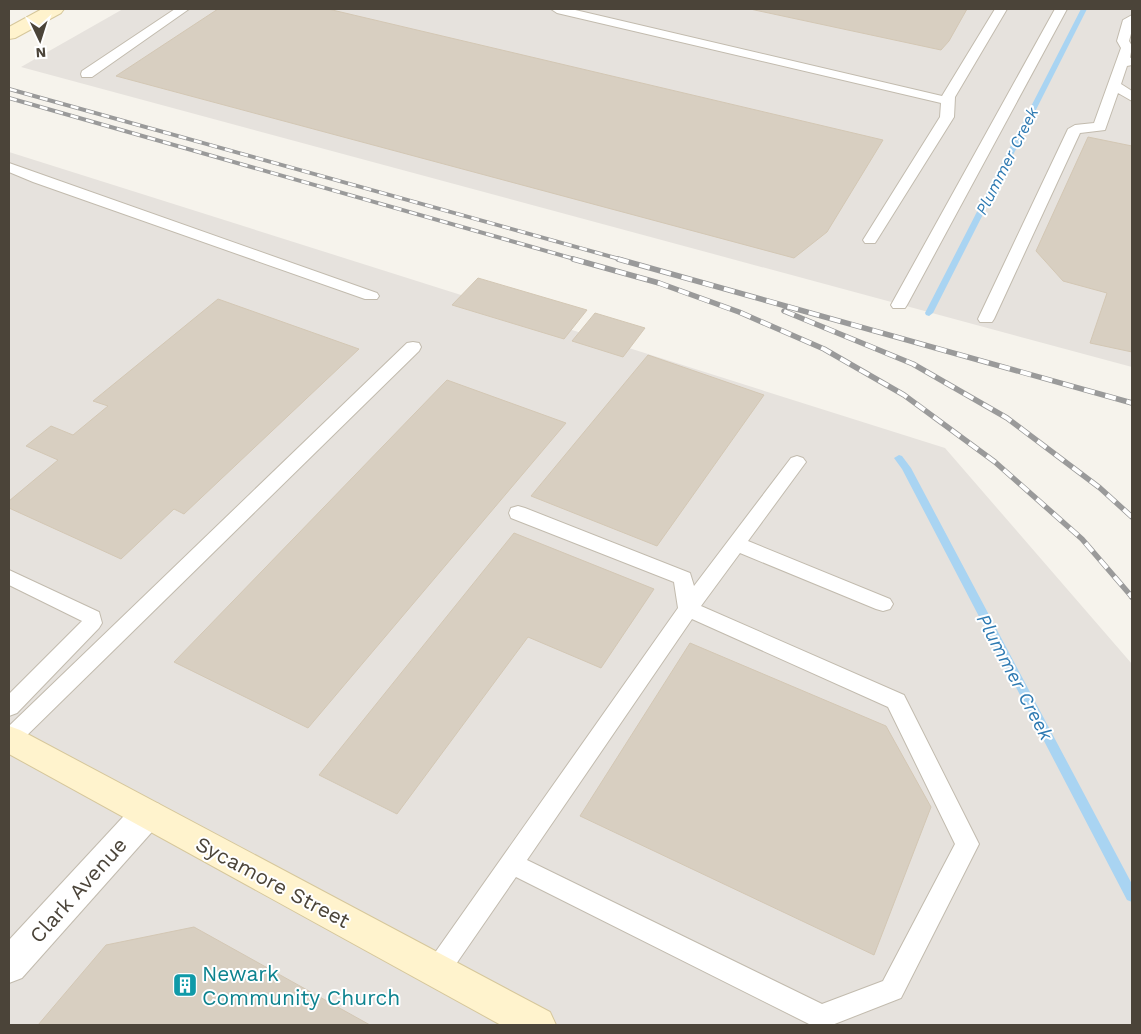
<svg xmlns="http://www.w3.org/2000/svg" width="1141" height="1034" viewBox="0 0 1141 1034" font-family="'Work Sans',sans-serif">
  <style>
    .industrial { fill: #e6e2dd }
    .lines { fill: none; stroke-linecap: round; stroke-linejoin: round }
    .stream { fill: #a9d4f2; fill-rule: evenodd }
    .building { fill: #d8cfc1; stroke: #d3c7b4 }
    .lane-casing { stroke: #c2bbae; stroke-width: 2 }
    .street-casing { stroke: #c2bbae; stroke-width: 2 }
    .secondary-casing { stroke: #d6c79b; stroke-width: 2 }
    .lane { fill: #fff; fill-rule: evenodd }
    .street { fill: #fff; fill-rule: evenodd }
    .secondary { fill: #fff3cd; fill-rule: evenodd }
    .rail-far2-casing { stroke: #9a9a9a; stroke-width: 4 }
    .rail-far1-casing { stroke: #9a9a9a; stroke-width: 5.5 }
    .rail-casing { stroke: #9a9a9a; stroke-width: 6 }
    .rail-far2 { stroke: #fff; stroke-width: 2.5; stroke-dasharray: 8; stroke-linecap: butt }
    .rail-far1 { stroke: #fff; stroke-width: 4; stroke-dasharray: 11; stroke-linecap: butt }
    .rail { stroke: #fff; stroke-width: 4.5; stroke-dasharray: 14; stroke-linecap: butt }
    .labels { text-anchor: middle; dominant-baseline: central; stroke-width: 4; stroke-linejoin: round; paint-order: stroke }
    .far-water-label { font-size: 16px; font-style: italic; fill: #2e7ab2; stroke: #fff }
    .water-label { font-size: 19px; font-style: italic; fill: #2e7ab2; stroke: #fff }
    .near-street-label { font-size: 21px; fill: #4b4439; stroke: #fff }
    .near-culture-label { font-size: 21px; fill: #0d838f; stroke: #fff; text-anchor: start }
  </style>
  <rect width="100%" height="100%" fill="#f6f3ec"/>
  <!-- industrial -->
  <path class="industrial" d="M123,9H1132V367L21,67Z
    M9,152L945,448L1132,664V1025H9Z"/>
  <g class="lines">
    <!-- stream -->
    <path class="stream" d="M1081,9H1087L933,313L929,316L926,315L925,313Z
      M899,455L902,456L911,468L1132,884V902L1127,900L902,469L894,458Z"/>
  </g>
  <!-- building -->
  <path class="building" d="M218,9H328L883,140L827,232L794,258L116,76Z
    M750,9H967L949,41L941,50Z
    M1088,137L1132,146V352L1090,343L1107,293L1063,281L1036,251Z
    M478,278L587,310L564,339L452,305Z
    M218,299L359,349L184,514L174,509L121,559L9,508V501L58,460L26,446L51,426L73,435L108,406L93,401Z
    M595,313L645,328L623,357L572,341Z
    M648,355L764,395L657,546L531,496Z
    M447,380L566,423L308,728L174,662Z
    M514,533L654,589L601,668L528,637L397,814L319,775Z
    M690,643L886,726L931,807L874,955L580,816Z
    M194,927L370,1025H38L106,945Z"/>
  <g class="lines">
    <defs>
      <path id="lane" d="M175,9H189L92,77H82L81,74L82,71Z
        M551,9H571L942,96L995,9H1007L955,97L954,117L877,240L875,243H865L863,240L940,117L941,103L557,13Z
        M1055,9H1067L907,305L905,308H893L891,305Z
        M1132,15V30L1129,41L1132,46L1130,58L1132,57V65L1127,66L1121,84L1132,91V101L1118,93L1105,130L1080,133L994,319L992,322H980L978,319L1068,129L1075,125L1094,123L1121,48L1117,41L1123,20Z
        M9,163L377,293L379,296L377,299H365L33,182L9,172Z
        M413,342L419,343L421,347L419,351L17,745L9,748V726L407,343Z
        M797,456L803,458L806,462L748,541L890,599L893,604L890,609L883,611L876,609L740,553L701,606L904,695L907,701L979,844L901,998L832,1025H811L516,877L445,980L436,984L427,980L424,972L427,964L678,608L674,582L511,518L509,513L511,508L518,506L525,508L690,573L694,586L791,458ZM692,619L888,707L955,844L883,981L822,1004L527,860Z
        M9,570L99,612L102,623L99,628L17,713L9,716V694L82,621L9,585Z"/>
      <path id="street" d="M147,800L159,804L164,814L159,824L22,978L9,983V940L135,804Z"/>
      <path id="secondary" d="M42,9H64L61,13L15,38L9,39V27Z
        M9,726L20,730L550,1012L556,1025H501L9,754Z"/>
    </defs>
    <!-- lane casing -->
    <use href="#lane" class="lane-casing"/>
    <!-- street casing -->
    <use href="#street" class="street-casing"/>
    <!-- secondary casing -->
    <use href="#secondary" class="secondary-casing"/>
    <!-- lane -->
    <use href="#lane" class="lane"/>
    <!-- street -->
    <use href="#street" class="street"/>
    <!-- secondary -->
    <use href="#secondary" class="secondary"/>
    <defs>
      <path id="rail-far2" d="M9,89L623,260
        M9,98L578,260"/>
      <path id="rail-far1" d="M573,259L659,283L739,312L824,349L904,395L995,462L1082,539L1132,597
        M618,259L1132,403
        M784,311L913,364L1007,418L1100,488L1132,517"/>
      <path id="rail" d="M1131,595L1132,597"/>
    </defs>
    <!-- rail-far2 casing -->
    <use href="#rail-far2" class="rail-far2-casing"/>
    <!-- rail-far1 casing -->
    <use href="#rail-far1" class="rail-far1-casing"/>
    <!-- rail casing -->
    <use href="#rail" class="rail-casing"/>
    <!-- rail-far2 -->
    <use href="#rail-far2" class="rail-far2"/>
    <!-- rail-far1 -->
    <use href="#rail-far1" class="rail-far1"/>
    <!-- rail -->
    <use href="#rail" class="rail"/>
  </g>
  <!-- icons -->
  <defs>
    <symbol id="building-square" viewBox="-11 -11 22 22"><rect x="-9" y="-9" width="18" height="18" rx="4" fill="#0f9aa8" stroke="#fff"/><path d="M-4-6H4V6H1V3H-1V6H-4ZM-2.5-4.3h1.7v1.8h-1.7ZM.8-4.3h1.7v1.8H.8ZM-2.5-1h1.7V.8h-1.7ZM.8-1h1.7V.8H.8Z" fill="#fff"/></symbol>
  </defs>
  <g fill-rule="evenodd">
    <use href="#building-square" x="171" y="971" width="28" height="28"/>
  </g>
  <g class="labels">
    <!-- far-water labels -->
    <g class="far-water-label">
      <text transform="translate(1007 161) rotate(-63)">Plummer Creek</text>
    </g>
    <!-- water labels -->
    <g class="water-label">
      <text transform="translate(1015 677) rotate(62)">Plummer Creek</text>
    </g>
    <!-- near-street labels -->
    <g class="near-street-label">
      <text transform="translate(273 882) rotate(28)">Sycamore Street</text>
      <text transform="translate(78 890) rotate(-48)">Clark Avenue</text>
    </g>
    <!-- near-culture labels -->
    <g class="near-culture-label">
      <text x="202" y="973">Newark<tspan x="202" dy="24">Community Church</tspan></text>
    </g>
  </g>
  <!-- border -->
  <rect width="1141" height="1034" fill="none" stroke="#4b4439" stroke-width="20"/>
  <!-- north arrow -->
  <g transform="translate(40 40) rotate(176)" stroke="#ffffff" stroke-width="4" paint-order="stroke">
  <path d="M0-4L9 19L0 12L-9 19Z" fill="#4b4439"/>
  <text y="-8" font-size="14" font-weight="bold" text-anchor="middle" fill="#4b4439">N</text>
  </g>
</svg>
